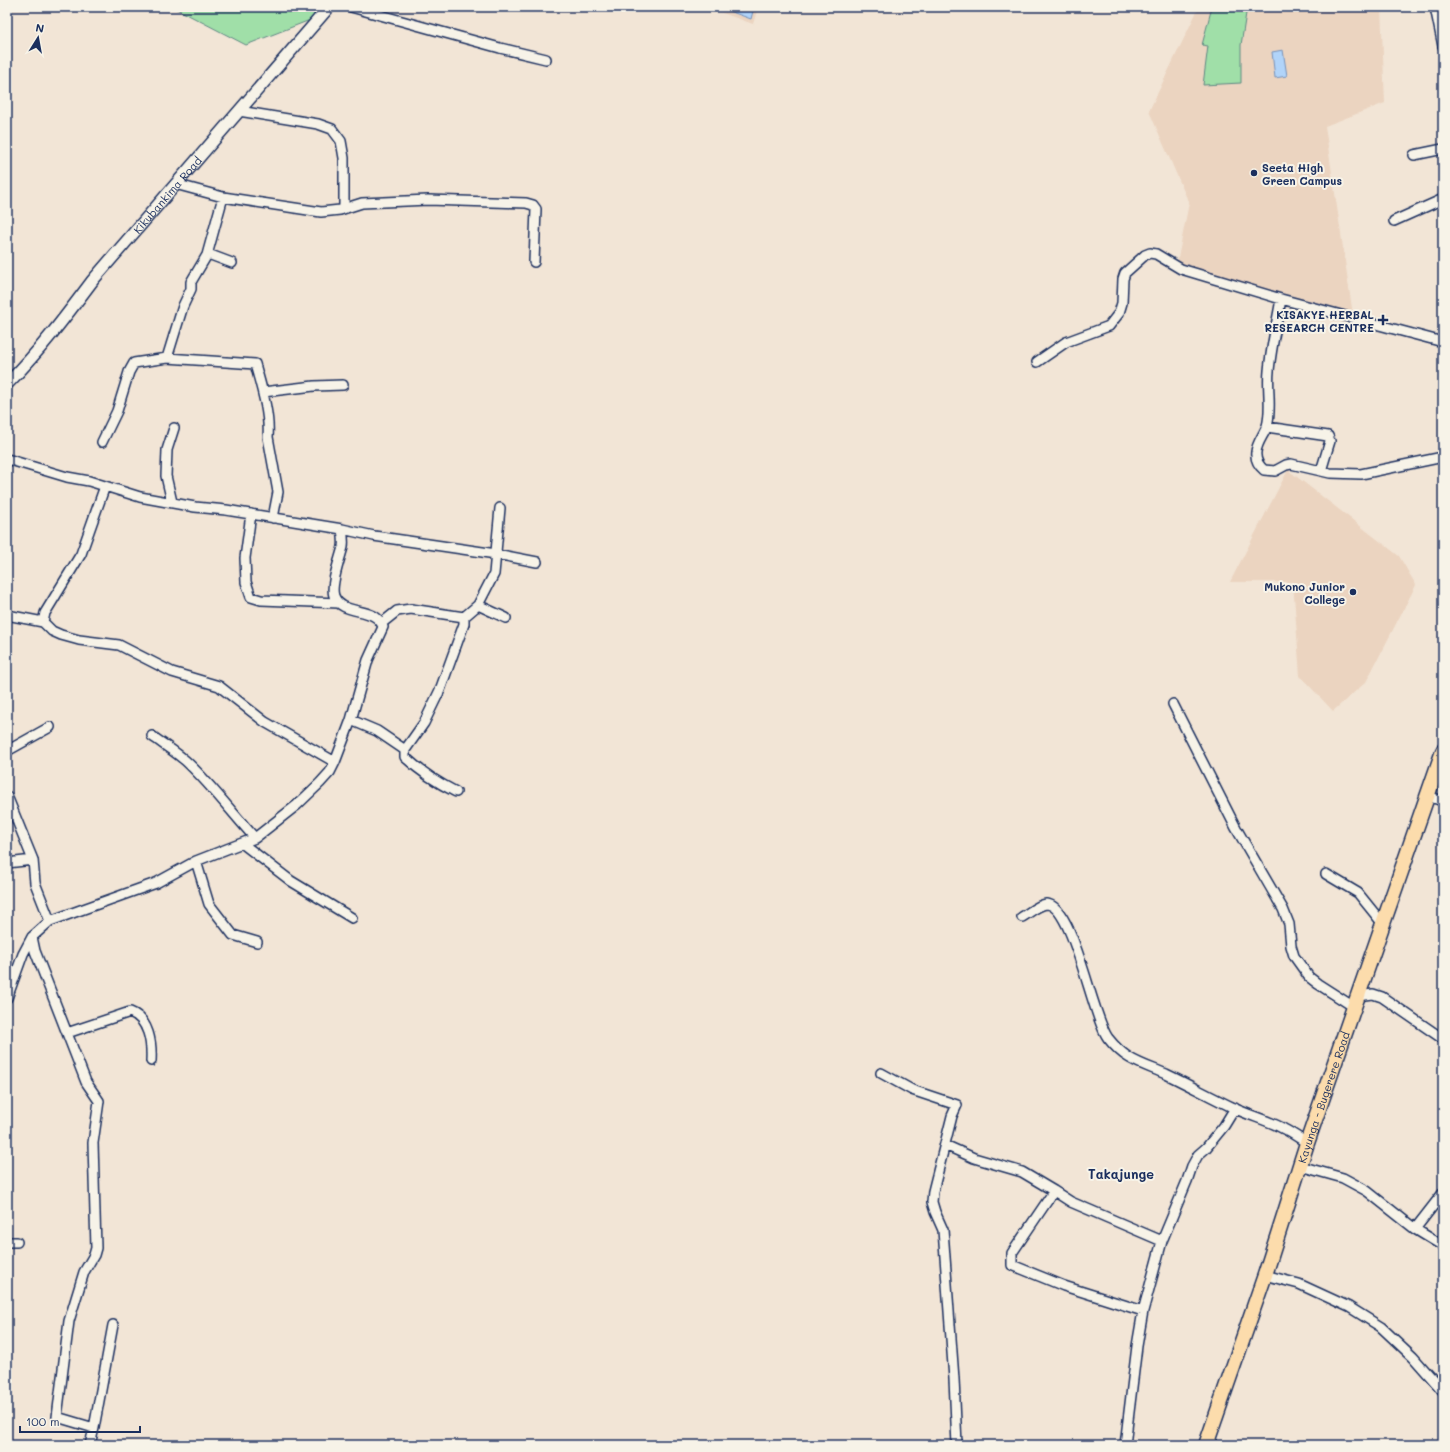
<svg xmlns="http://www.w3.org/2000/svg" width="1450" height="1452" viewBox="0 0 1450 1452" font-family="Mali,sans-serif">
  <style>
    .built { fill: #ebd4c0 }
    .green { fill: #a0dfa8; stroke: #5e8783 }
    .water { fill: #b1d4f9; stroke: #7592bb }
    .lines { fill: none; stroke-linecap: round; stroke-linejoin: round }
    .minor-casing { stroke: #1b2f5e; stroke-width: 12 }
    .tertiary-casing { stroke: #1b2f5e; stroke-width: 14 }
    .primary-casing { stroke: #1b2f5e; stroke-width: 17 }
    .minor { stroke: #f7f3e8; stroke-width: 9 }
    .tertiary { stroke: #f7f3e8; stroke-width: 11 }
    .primary { stroke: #fcdcac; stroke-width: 14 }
    .poi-dot { fill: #1b2f5e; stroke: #f7f3e8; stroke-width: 1.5 }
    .labels { text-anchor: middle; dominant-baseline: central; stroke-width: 4; stroke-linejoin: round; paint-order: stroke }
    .poi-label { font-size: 11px; font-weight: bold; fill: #1b2f5e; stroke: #f7f3e8; text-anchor: end }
    .street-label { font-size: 11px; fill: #1b2f5e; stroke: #f7f3e8 }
    .quarter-label { font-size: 13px; font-weight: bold; fill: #1b2f5e; stroke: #f7f3e8 }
  </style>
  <rect width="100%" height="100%" fill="#f2e5d6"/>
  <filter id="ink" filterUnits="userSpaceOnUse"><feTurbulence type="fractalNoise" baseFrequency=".025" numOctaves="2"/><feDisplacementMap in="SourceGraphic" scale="8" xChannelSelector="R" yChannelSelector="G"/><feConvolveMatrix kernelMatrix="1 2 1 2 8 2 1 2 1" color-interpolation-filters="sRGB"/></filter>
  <g filter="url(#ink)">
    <!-- built -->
    <path class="built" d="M706,7H758L753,24Z
      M1199,7H1289L1315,12L1317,7H1381L1385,103L1325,126L1353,315L1280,295L1177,263L1189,203L1149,111Z
      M1288,470L1399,556L1416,585L1366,682L1333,711L1300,676L1293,582H1230Z"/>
    <!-- green -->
    <path class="green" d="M173,7H320L310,20L246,45Z
      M1212,7H1247L1241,45V83L1203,85L1208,46L1202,45Z"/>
    <!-- water -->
    <path class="water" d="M730,7H754L751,19L729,11Z
      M1283,50L1287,76L1275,78L1272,52Z"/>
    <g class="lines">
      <defs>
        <path id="minor" d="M351,7L500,48L546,59
          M1435,7L1443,46
          M239,111L318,124L332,129L341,141L344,158V208
          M1414,155L1443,149
          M175,184L223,197L321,212L340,210L362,203L428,200L526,203L533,205L536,209L534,262
          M1394,221L1443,199
          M208,254L232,263
          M1281,299C1277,323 1271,347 1269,371C1267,389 1272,409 1267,426C1264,435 1257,442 1256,452C1255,460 1258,465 1264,470L1275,471L1286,465L1291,464L1330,473L1361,474L1443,457
          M167,358L183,306L191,289V282L207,255L223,197
          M1037,362L1066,342L1109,326L1119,313L1122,303L1123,279L1125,273L1145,255L1150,253L1156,254L1181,269L1281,299L1443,342
          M263,392L314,386L343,385
          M1267,427L1328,436L1330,441L1321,471
          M102,442L117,411L129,372L134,363L167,358L255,364C261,386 270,414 268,437L278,492L273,518
          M7,459L67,477L89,481L140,497L195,507L226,510L342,529L374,536L496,554L537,562
          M172,502L166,476L167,450L174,428
          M251,514L245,558L246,582L251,597L261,600L339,603
          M478,605L506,618
          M7,615L43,622L45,613L81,554L105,486
          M43,622L52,631L61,635L79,640L119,645L172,672L219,686L265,722L335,762
          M382,623L397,611L411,609L464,617L478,605L494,574L500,508
          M1173,704L1236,828L1283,909L1289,924L1291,946L1294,956L1309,977L1318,984L1354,1007
          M351,720L377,731L405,750V757C420,771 438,783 456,792
          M152,736C164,745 178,753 189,764C213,787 233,814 255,838
          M405,750L424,723L440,690L464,624V617
          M7,751L50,727
          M7,796L33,860L35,883L50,921
          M1427,796L1443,801
          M243,844L291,881L352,918
          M196,861L209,904L233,935L257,942
          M7,863L33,860
          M1326,874L1358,893L1383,924
          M1022,917C1029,913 1038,905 1046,904C1073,903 1092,1017 1108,1038C1126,1061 1140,1063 1166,1074C1189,1085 1211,1097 1234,1108C1250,1116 1268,1120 1284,1129C1292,1133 1299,1138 1307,1143
          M32,937L35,951L86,1082L99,1101L93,1143L96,1248L94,1255L84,1272L69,1321L57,1417L94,1428
          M1358,996L1373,994L1382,997L1443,1039
          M7,998L23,954L32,937L50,921L156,883L196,861L255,838L297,805L320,783L330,772L335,762L351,720L368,660L383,627C376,605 342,617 334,596C330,585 340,559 343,547C344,541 343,535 342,529
          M67,1033L130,1012C149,1019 152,1043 151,1061
          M881,1073L912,1090L957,1105L952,1116L933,1191L932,1202L935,1212L943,1230L954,1379L957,1445
          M945,1145L974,1158L1022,1172L1054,1191L1071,1202L1162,1241
          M1300,1166L1343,1178L1367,1191L1415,1229L1443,1246
          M1054,1191L1012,1253V1265L1064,1286L1143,1311
          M1415,1229L1443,1193
          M7,1242H17
          M1265,1275L1299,1284L1349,1307L1381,1327L1413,1357L1443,1391
          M90,1445L94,1428L113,1325
          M1125,1445L1137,1346L1143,1311L1162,1241L1187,1181L1192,1166L1198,1155L1206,1148L1224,1126L1235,1108"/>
        <g id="tertiary">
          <path id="s1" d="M7,384C39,352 66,316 93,280L329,7"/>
        </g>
        <g id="primary">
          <path id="s2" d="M1206,1445L1265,1275L1307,1143L1354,1007L1443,751"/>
        </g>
      </defs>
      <!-- minor casing -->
      <use href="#minor" class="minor-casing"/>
      <!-- tertiary casing -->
      <use href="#tertiary" class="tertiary-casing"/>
      <!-- primary casing -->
      <use href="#primary" class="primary-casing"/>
      <!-- minor -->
      <use href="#minor" class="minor"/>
      <!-- tertiary -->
      <use href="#tertiary" class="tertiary"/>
      <!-- primary -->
      <use href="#primary" class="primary"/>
    </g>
  </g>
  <!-- markers -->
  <g class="poi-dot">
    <circle cx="1254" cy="173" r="4"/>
    <path d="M1381 314h4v4h4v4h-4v4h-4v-4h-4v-4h4z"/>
    <circle cx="1353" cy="592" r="4"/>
  </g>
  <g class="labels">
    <!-- poi labels -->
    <g class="poi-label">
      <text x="1262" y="167" text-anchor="start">Seeta High<tspan x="1262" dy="13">Green Campus</tspan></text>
      <text x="1374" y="314">KISAKYE HERBAL<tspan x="1374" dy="13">RESEARCH CENTRE</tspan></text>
      <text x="1345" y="586">Mukono Junior<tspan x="1345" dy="13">College</tspan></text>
    </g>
    <!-- street labels -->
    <g class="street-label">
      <text stroke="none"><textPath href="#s1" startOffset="248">Kikubankima Road</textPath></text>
      <text stroke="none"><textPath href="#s2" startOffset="367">Kayunga - Bugerere Road</textPath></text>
    </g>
    <!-- quarter labels -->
    <g class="quarter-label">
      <text x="1121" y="1173">Takajunge</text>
    </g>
  </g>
  <!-- margin -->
  <rect width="1450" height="1452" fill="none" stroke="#f7f3e8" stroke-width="24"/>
  <rect x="12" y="12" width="1426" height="1428" fill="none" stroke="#1b2f5e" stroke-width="1.5" filter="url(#ink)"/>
  <!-- north arrow -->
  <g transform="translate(38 38) rotate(11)" stroke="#f7f3e8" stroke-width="3" paint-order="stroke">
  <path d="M0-3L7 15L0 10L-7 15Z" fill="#1b2f5e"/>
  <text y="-6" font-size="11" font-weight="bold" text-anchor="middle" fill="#1b2f5e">N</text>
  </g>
  <!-- scale -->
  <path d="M20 1426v6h120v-6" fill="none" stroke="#1b2f5e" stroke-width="2"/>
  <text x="26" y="1426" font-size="12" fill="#1b2f5e" stroke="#f7f3e8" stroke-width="3" paint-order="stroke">100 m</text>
</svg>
